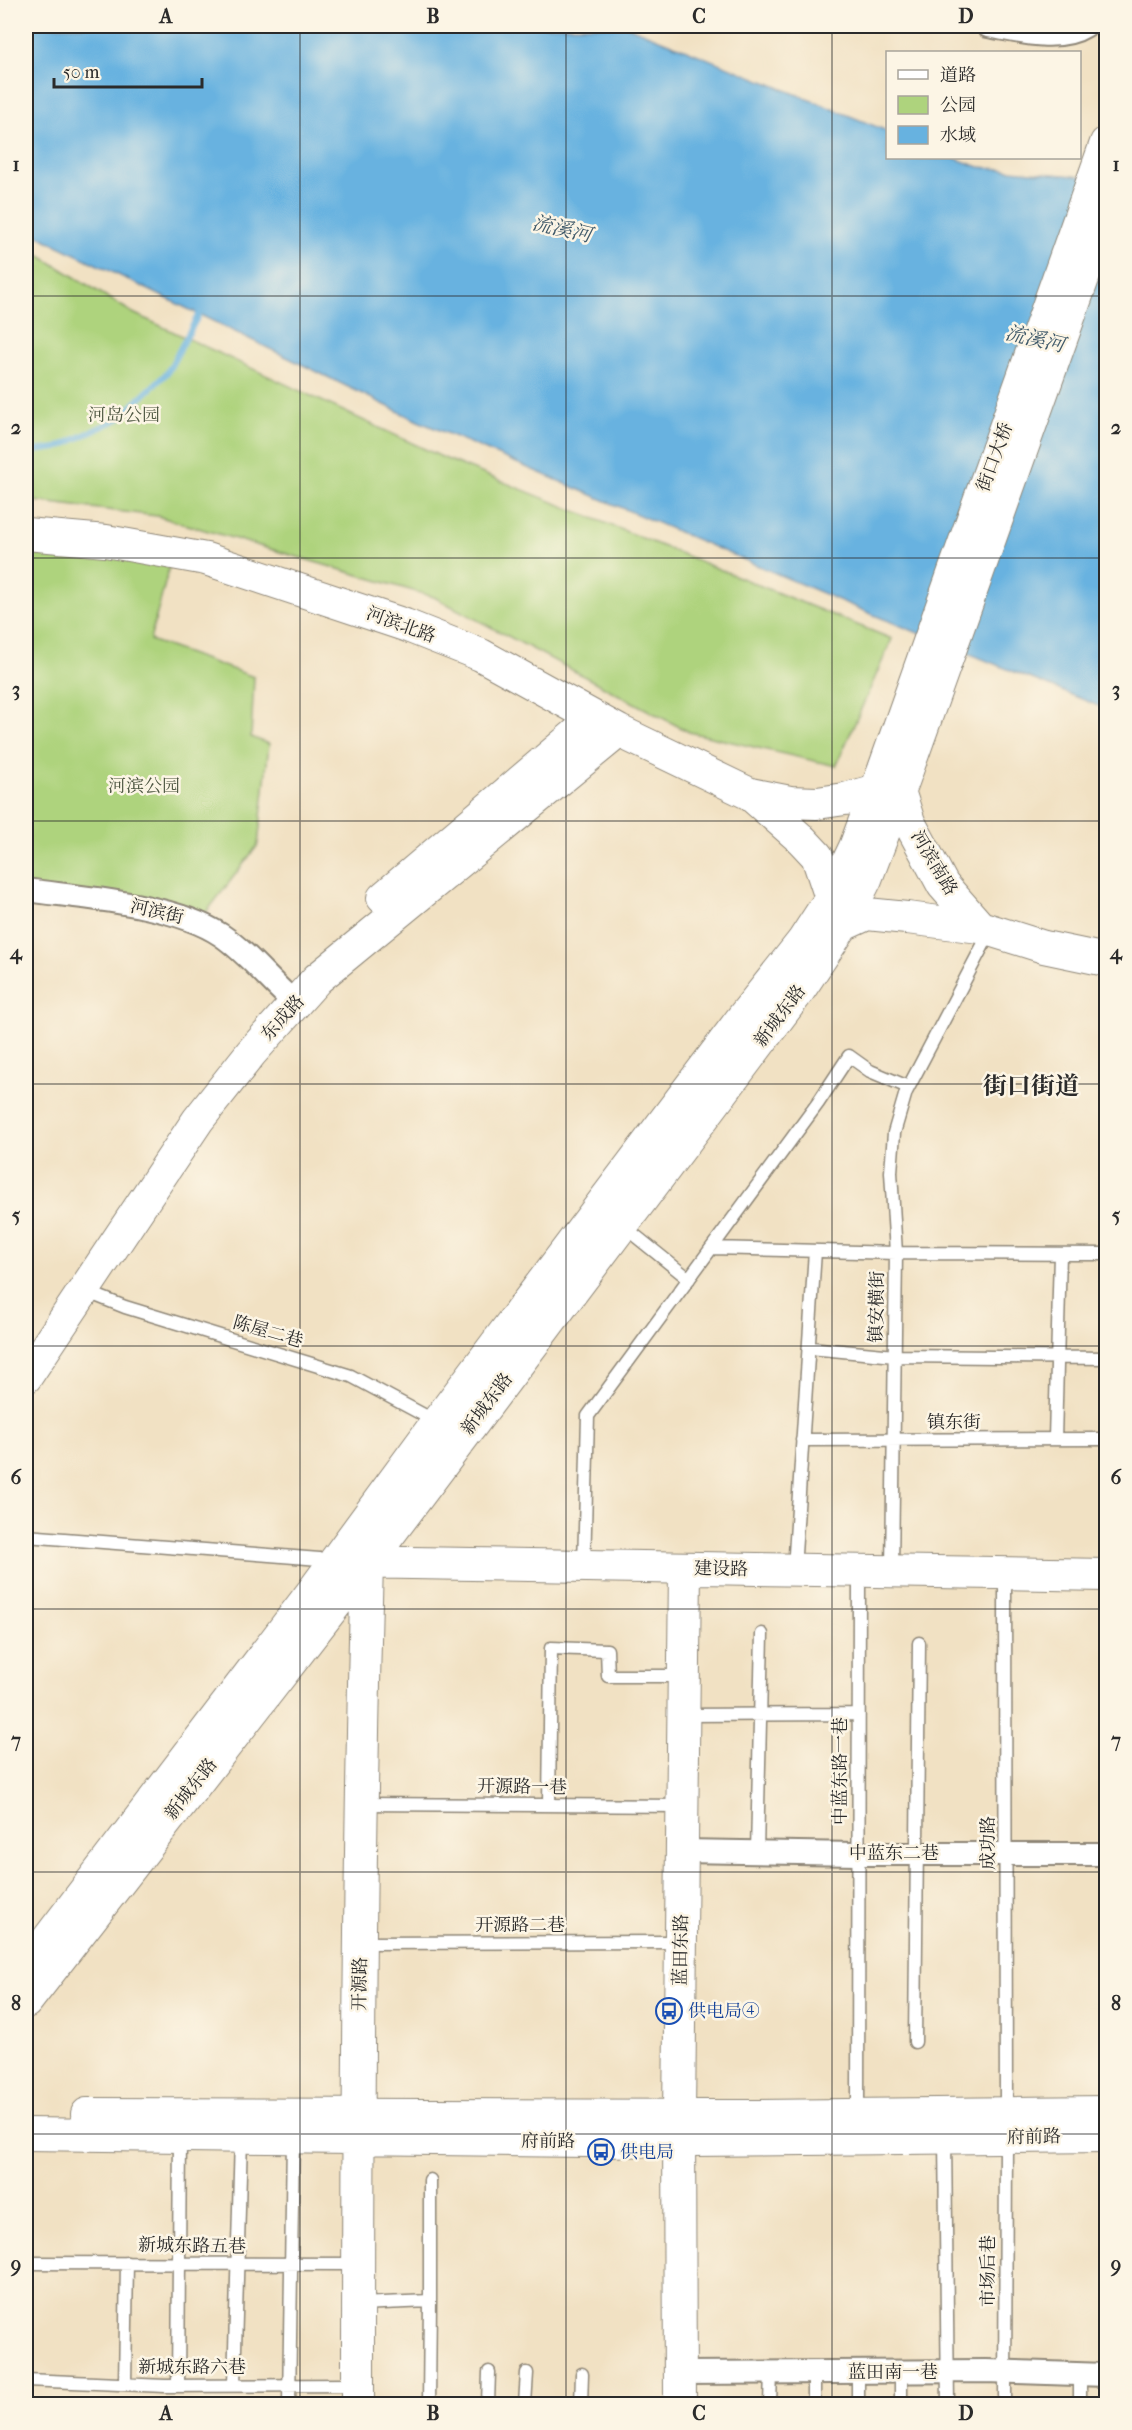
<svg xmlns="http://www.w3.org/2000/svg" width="1132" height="2430" viewBox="0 0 1132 2430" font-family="'IM FELL French Canon','Noto Serif SC',serif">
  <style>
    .green { fill: #aed37d; stroke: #6c7f54; stroke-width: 1.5 }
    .water { fill: #67b2e0; stroke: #496e86; stroke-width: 1.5 }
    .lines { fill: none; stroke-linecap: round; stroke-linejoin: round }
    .stream { stroke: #67b2e0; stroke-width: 6 }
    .lane-casing { stroke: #8e8677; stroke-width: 15 }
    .street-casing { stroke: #8e8677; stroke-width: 26 }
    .secondary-casing { stroke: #8e8677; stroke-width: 34 }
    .lane { stroke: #fff; stroke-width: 12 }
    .street { stroke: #fff; stroke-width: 22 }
    .secondary { stroke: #fff; stroke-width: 32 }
    .grid { fill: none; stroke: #2b2b2b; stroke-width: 1.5; stroke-opacity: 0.55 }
    .labels { text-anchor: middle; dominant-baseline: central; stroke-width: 5; stroke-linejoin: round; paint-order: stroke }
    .park-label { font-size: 18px; fill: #4c5540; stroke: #fcf5e5 }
    .street-label { font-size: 18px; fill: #2b2b2b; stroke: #fcf5e5 }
    .transit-label { font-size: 18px; fill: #164399; stroke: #fcf5e5; text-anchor: start }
    .water-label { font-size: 20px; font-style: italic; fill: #405a6a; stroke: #fcf5e5 }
    .district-label { font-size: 24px; font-weight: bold; fill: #2b2b2b; stroke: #fcf5e5 }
    .neatline { fill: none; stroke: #2b2b2b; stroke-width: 2 }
    .grid-label { font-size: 20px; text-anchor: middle; font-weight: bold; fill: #2b2b2b }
  </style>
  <rect width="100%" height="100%" fill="#fcf5e5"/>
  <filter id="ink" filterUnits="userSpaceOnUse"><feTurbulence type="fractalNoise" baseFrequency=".0167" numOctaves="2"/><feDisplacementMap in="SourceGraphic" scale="12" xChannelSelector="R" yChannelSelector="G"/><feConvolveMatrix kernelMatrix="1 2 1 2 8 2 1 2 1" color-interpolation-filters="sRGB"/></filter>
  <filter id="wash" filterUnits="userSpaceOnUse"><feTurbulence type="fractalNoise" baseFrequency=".008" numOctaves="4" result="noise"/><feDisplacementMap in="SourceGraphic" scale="24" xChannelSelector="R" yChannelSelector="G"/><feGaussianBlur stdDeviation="1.35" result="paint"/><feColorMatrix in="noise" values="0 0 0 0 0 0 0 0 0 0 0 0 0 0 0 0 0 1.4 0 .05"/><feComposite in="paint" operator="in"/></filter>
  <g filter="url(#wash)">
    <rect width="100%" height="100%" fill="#f1e1c3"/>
    <!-- green -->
    <path class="green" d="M26,247L133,313L444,458L892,639L836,766L689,732L434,597L157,516L26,500Z
      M26,534L173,553L150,640L254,677L251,737L269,744L258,845L198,923L26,890Z"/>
    <!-- water -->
    <path class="water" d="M26,26H627L887,131L888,158H954L979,167L1106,179V709L869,613L418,421L26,230Z"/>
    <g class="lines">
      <!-- stream -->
      <path class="stream" d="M26,452L57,448L118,419L167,373L199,314"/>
    </g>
  </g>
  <g filter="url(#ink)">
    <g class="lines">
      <defs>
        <path id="lane" d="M622,1225L689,1279
          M712,1248L896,1253L1106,1254
          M85,1291L125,1307L351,1376L435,1421
          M810,1348L895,1356L1106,1358
          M1055,1439L1060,1254
          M802,1440L1106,1439
          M26,1536L332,1560
          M584,1566L588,1416L818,1103L849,1056L870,1071L908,1087
          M794,1569L815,1251
          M892,1571L896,1253L891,1172L894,1133L906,1092L991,930
          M1005,1575L1006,2112
          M685,1715L858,1714
          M362,1804L682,1806
          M549,1805L551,1648L607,1650L608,1676H682
          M757,1852L762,1634
          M362,1943L680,1942
          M915,2042L919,1643
          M858,2114L859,1571
          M945,2139L948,2404
          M26,2263L357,2264
          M359,2304L430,2301V2180
          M901,2372V2404
          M26,2380L165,2386L357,2385
          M125,2384L127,2263
          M234,2385L241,2138
          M178,2386L180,2138
          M289,2404L293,2139
          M429,2404L430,2301
          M488,2404L489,2372
          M525,2404L527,2373
          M581,2404L582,2374
          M770,2404L771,2372
          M814,2404V2372
          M858,2404V2372
          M1005,2404L1006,2139
          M1080,2404V2373"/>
        <path id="street" d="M988,26C1017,31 1058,43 1085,26
          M26,890C83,898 173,903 221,935C249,954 270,982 296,1004
          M682,1851L857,1854H1106
          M680,2373L986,2371L1106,2375"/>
        <path id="secondary" d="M26,534L106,541L206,559L405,625L481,655L619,731L750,794L790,802L817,803L845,799L877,790
          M899,791L909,822L943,885L980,927
          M751,795L802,840L817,856L831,898
          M383,898L595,718
          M843,925L867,914L907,918L980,927L1044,947L1106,960
          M26,1377L198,1120L251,1053L317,979L619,731
          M352,1562L1106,1575
          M26,1968L313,1591L437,1422L746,1013L803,941L831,898L855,847L883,772L1106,143
          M26,2002L367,1564L798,992L843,925L866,879L904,779L1106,214
          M87,2114L757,2116L1106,2112
          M26,2134L588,2141L1106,2136
          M358,2404C358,2124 359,1844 367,1564
          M680,2404L679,2116L685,1569"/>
      </defs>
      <!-- lane casing -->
      <use href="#lane" class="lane-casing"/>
      <!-- street casing -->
      <use href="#street" class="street-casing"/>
      <!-- secondary casing -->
      <use href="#secondary" class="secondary-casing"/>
      <!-- lane -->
      <use href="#lane" class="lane"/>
      <!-- street -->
      <use href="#street" class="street"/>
      <!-- secondary -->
      <use href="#secondary" class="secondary"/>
    </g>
  </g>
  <!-- grid -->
  <path class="grid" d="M300,26V2404M566,26V2404M832,26V2404M26,296H1106M26,558H1106M26,821H1106M26,1084H1106M26,1346H1106M26,1609H1106M26,1872H1106M26,2134H1106"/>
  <!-- icons -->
  <defs>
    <symbol id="bus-ring" viewBox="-11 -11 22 22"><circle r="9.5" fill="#fcf5e5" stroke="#1a4fb4" stroke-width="1.5"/><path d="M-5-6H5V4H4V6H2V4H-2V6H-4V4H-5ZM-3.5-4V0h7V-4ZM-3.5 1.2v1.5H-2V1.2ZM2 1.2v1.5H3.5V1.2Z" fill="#1a4fb4"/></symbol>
  </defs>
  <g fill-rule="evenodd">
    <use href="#bus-ring" x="654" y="1996" width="30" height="30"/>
    <use href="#bus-ring" x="586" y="2137" width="30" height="30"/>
  </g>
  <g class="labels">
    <!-- park labels -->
    <g class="park-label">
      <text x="124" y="415">河岛公园</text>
      <text x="144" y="786">河滨公园</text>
    </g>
    <!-- street labels -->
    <g class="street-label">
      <text transform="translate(995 457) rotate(-70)">街口大桥</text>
      <text transform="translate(401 625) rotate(20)">河滨北路</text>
      <text transform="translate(934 863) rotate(59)">河滨南路</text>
      <text transform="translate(157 912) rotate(13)">河滨街</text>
      <text transform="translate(780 1016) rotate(-53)">新城东路</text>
      <text transform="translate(283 1018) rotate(-48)">东成路</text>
      <text transform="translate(877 1307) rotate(-89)">镇安横街</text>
      <text transform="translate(268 1332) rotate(16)">陈屋二巷</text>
      <text transform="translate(487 1404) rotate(-53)">新城东路</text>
      <text x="954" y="1422">镇东街</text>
      <text transform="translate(721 1569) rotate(1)">建设路</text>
      <text transform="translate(840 1771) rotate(-90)">中蓝东路一巷</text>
      <text transform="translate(522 1787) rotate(1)">开源路一巷</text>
      <text transform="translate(191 1789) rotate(-52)">新城东路</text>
      <text transform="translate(988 1843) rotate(-90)">成功路</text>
      <text x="894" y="1853">中蓝东二巷</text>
      <text x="520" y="1925">开源路二巷</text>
      <text transform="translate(681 1950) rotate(-89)">蓝田东路</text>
      <text transform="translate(360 1984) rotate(-89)">开源路</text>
      <text transform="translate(1034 2137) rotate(-1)">府前路</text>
      <text x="548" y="2141">府前路</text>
      <text transform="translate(192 2246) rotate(1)">新城东路五巷</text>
      <text transform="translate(988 2271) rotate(-90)">市场后巷</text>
      <text x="192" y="2367">新城东路六巷</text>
      <text x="893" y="2372">蓝田南一巷</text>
    </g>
    <!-- transit labels -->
    <g class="transit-label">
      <text x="688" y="2011">供电局④</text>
      <text x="620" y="2152">供电局</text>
    </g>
    <!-- water labels -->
    <g class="water-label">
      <text transform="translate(562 229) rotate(13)">流溪河</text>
      <text transform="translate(1035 339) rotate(13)">流溪河</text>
    </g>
    <!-- district labels -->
    <g class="district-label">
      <text x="1031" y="1086">街口街道</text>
    </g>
  </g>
  <!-- margin -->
  <rect width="1132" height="2430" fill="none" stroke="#fcf5e5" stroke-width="66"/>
  <!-- legend -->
  <rect x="886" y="51" width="195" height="108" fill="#fcf5e5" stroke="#a8a49b" stroke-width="1.5"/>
  <rect x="898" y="70" width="30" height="9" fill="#ffffff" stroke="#a8a49b" stroke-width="1.5"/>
  <text x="940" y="81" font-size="18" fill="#2b2b2b">道路</text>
  <rect x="898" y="96" width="30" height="18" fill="#aed37d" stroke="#a8a49b" stroke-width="1.5"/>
  <text x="940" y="111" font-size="18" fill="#2b2b2b">公园</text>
  <rect x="898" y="126" width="30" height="18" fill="#67b2e0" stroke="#a8a49b" stroke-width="1.5"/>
  <text x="940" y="141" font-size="18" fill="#2b2b2b">水域</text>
  <!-- scale -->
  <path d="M54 78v9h148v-9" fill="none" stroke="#2b2b2b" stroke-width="3"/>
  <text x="63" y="78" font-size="18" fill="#2b2b2b" stroke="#fcf5e5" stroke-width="4.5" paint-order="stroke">50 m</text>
  <rect x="33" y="33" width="1066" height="2364" class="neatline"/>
  <g class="grid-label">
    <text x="166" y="23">A</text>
    <text x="433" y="23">B</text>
    <text x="699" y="23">C</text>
    <text x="966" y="23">D</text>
    <text x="16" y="171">1</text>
    <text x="1116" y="171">1</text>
    <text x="16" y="434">2</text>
    <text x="1116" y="434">2</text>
    <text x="16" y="696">3</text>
    <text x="1116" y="696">3</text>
    <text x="16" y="959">4</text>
    <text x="1116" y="959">4</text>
    <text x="16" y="1222">5</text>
    <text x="1116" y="1222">5</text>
    <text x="16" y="1484">6</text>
    <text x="1116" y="1484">6</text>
    <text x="16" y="1747">7</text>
    <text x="1116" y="1747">7</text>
    <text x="16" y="2010">8</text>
    <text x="1116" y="2010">8</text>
    <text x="16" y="2272">9</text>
    <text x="1116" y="2272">9</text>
    <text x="166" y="2420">A</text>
    <text x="433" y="2420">B</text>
    <text x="699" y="2420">C</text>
    <text x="966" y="2420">D</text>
  </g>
</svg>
